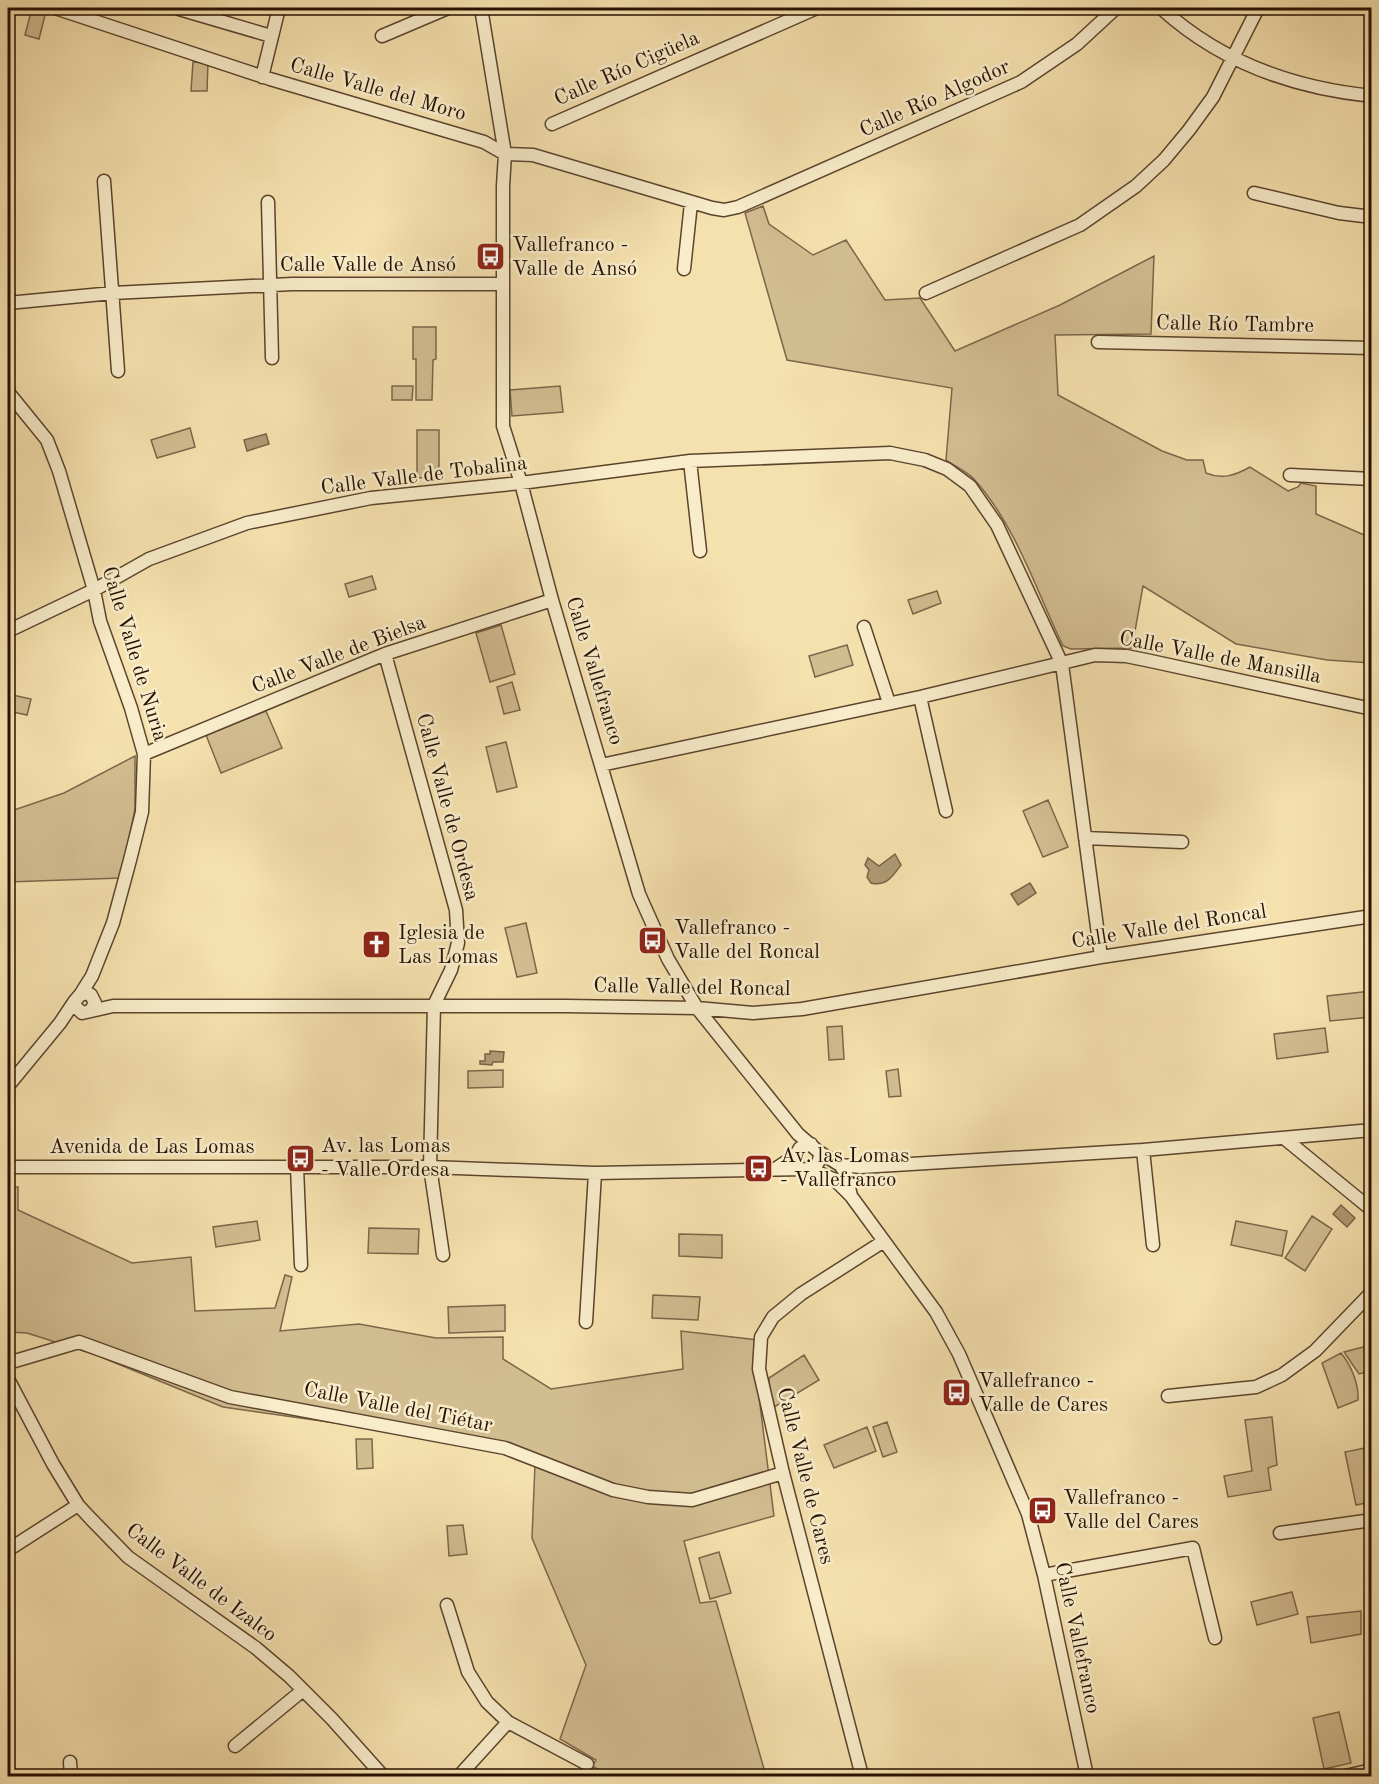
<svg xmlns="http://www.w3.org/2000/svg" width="1379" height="1784" viewBox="0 0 1379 1784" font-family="'Old Standard TT',serif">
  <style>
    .green { fill: #d2bd91; stroke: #7d664a; stroke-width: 1.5 }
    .water { fill: #af9a74; stroke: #796346; stroke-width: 1.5 }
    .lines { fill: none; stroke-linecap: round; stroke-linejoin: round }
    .minor-casing { stroke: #5b442d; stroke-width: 15 }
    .minor { stroke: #f8ecca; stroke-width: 12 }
    .labels { text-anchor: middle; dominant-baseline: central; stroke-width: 5; stroke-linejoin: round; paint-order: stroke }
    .street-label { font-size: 21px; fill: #281002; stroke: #f8ecca }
    .poi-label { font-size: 21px; fill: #281002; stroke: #f8ecca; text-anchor: start }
  </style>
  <rect width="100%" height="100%" fill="#f5e1ae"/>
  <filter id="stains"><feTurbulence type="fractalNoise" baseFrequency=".00333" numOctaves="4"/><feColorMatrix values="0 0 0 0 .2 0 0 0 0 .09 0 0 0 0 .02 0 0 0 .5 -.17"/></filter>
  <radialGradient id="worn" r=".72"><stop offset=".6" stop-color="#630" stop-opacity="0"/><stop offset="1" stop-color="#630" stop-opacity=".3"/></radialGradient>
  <!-- green -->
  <path class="green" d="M32,8L46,11L39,39L25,35Z
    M193,62L208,63L207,91H191Z
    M763,206L769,224L813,255L846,240L885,300L920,298L955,351L1060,305L1154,256L1151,334L1055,335L1058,395L1162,451L1187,460H1203L1206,473C1222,480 1236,475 1250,467L1288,491L1298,487L1301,483L1316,486V514L1371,538V663L1327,660L1236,644L1143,586L1132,648L1071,649L1063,646C1036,590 1016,525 973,478C966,471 955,466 946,460L952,388L787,360L745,213Z
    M413,327H436V359L433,360L432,400H416V359H413Z
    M392,386H413L412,400H392Z
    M560,386L563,412L512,416L510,390Z
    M190,428L195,447L157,458L151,440Z
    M417,430H439V477L417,478Z
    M372,576L376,589L349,597L345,584Z
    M937,591L941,603L913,614L908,600Z
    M501,625L515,674L490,682L476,633Z
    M847,645L853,665L815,677L809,656Z
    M512,682L520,710L504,714L497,687Z
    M8,694L31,699L27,715L8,711Z
    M266,711L282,748L221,773L206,735Z
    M506,742L517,787L497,792L486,747Z
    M135,756V809L121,878L8,882V812L64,793Z
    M1048,800L1068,847L1043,857L1023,811Z
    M526,923L537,973L517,977L505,928Z
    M1371,991V1017L1330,1021L1327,996Z
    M842,1026L844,1059L829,1060L827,1027Z
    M1325,1028L1328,1052L1277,1059L1274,1034Z
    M898,1069L901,1096L889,1097L886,1071Z
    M503,1070V1087L468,1088V1071Z
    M8,1187H18V1210L132,1263L191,1257L195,1311L275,1308L285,1275L292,1277L280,1331L359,1324L436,1338L503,1337V1359L551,1389L683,1369L681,1331L758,1340L756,1373L774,1516L684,1541L700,1603L716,1601L766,1776H610L592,1766L596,1760L560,1739L586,1665L532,1538L535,1464L497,1451L435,1437L223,1407L96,1355L27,1333L8,1332Z
    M1312,1216L1332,1229L1305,1271L1285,1258Z
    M257,1221L260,1240L216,1247L213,1227Z
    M1236,1221L1287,1231L1282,1256L1231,1245Z
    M369,1228L419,1229L418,1254L368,1253Z
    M679,1234L722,1235V1258L679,1256Z
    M653,1295L700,1297L698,1320L652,1318Z
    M505,1305V1331L449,1333L448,1307Z
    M1371,1345V1371L1359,1374L1344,1352Z
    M1341,1353C1351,1365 1359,1384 1358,1400L1338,1408L1322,1363Z
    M804,1355L819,1380L771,1409L769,1378Z
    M1272,1417L1277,1465L1268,1468L1271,1490L1228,1497L1224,1476L1252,1471L1245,1420Z
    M887,1422L897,1452L883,1457L873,1427Z
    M867,1427L876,1451L834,1468L824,1445Z
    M356,1439H372L373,1468L357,1469Z
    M1370,1447L1371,1502L1356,1505L1345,1452Z
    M463,1525L467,1554L449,1556L447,1526Z
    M719,1552L731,1593L710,1599L699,1558Z
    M1292,1592L1298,1614L1257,1625L1251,1602Z
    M1361,1611V1634L1311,1643L1307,1617Z
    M1339,1712L1351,1763L1324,1769L1313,1718Z"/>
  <!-- water -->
  <path class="water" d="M266,434L269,444L247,451L244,440Z
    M895,854L901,865C893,876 886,887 871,883L867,877L869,870L865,865L868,858L879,866Z
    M1030,883L1036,893L1018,905L1011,894Z
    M490,1051L504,1052L503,1062H493L492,1065L480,1064V1061H485V1054H490Z
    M1341,1205L1355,1218L1347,1227L1333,1214Z"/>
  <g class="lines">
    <defs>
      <path id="minor" d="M55,8L270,79L484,142L505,154L533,155L712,208L724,210L738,207L754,200L1021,82L1077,44L1116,8
        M481,8L505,154L503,186V426L521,483L552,600L639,894L668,959L697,1008L798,1134L819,1152L840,1165L846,1174L851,1196
        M1161,8C1220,62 1292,88 1372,96
        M179,9L271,36
        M382,36L448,8
        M262,77L279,8
        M552,124L817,8
        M104,181L118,371
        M1254,193L1339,213L1372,217
        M268,202L272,358
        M684,269L691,203
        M926,293L1080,225L1136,186L1164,160L1189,130L1213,97L1258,8
        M8,303L113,293L292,284H503
        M1098,342L1372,348
        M8,392L47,440L59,471L94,590L100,621L131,708L144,754L142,812L130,860L113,923L92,976L80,995
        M690,461L700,551
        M1290,475L1372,479
        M864,627L889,703
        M8,631L94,590L149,559L247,523L371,498L521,483L690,461L890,453L925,460L947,469L970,486L997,525L1062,664L1101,957
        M385,654L456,910L458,943L451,970L434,1005L430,1167L443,1255
        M920,697L946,811
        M144,754L385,654L552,600
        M601,765L920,697L1095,655L1126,656L1146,660L1372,709
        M1085,838L1182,842
        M91,1010L95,1003L91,995L88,993L80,995L74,1002L76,1007L82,1013L113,1006H566L697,1008L753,1013L802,1009L1101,957L1372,916
        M8,1086L60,1023L74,1002
        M1284,1138L1372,1210
        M1143,1150L1153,1245
        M840,1165L861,1167L1143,1150L1372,1130
        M297,1167L301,1265
        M8,1169L14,1167H430L595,1173L807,1169C817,1168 821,1161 819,1152
        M775,1169L795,1156L800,1148L811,1144
        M811,1169L835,1180L851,1196L936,1312L959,1354L1028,1514L1044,1575L1087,1776
        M586,1322L595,1173
        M8,1363L79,1342L230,1397L505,1448L613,1490L648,1497L692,1500L783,1473
        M8,1379L53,1464L78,1505L91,1519L128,1557L256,1648L289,1676L332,1719L383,1776
        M1168,1396L1256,1387L1282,1375L1315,1351L1372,1292
        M1280,1533L1372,1520
        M8,1550L78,1505
        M1044,1575L1193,1548L1215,1638
        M447,1605L468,1672L487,1702L508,1722L459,1776
        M508,1722L587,1764
        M235,1746L303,1690
        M70,1762L71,1776
        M862,1776L783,1473L759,1369L761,1337L773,1317L801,1294L884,1241
        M1345,1776L1372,1770"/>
    </defs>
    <!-- minor casing -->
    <use href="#minor" class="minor-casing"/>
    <!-- minor -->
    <use href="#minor" class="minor"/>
  </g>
  <!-- icons -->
  <defs>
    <symbol id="bus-square" viewBox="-11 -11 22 22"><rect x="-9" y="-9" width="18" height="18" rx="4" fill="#8f2418" stroke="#f8ecca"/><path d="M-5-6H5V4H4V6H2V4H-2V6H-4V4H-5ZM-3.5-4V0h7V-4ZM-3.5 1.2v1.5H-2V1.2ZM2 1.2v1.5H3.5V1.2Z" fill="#fff"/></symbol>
    <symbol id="church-square" viewBox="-11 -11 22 22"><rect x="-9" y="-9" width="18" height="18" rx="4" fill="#8f2418" stroke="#f8ecca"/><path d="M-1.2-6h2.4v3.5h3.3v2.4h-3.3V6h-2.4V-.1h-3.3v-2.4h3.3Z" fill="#fff"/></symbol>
  </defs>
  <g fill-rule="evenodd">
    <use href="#bus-square" x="474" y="240" width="33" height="33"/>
    <use href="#bus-square" x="636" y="924" width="33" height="33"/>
    <use href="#church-square" x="360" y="928" width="33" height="33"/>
    <use href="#bus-square" x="284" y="1142" width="33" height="33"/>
    <use href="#bus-square" x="742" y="1152" width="33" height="33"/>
    <use href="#bus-square" x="940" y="1376" width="33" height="33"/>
    <use href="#bus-square" x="1026" y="1494" width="33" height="33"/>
  </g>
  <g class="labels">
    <!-- street labels -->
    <g class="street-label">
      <text transform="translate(627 69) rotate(-24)">Calle Río Cigüela</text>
      <text transform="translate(378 90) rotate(16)">Calle Valle del Moro</text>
      <text transform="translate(935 99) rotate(-24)">Calle Río Algodor</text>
      <text x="368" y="265">Calle Valle de Ansó</text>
      <text transform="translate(1235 325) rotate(1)">Calle Río Tambre</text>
      <text transform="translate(424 476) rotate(-7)">Calle Valle de Tobalina</text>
      <text transform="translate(134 654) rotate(73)">Calle Valle de Nuria</text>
      <text transform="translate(339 655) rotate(-21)">Calle Valle de Bielsa</text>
      <text transform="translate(1220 658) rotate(11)">Calle Valle de Mansilla</text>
      <text transform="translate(594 671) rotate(73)">Calle Vallefranco</text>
      <text transform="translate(447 807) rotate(75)">Calle Valle de Ordesa</text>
      <text transform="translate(1169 927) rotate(-9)">Calle Valle del Roncal</text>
      <text transform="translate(692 988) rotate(1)">Calle Valle del Roncal</text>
      <text x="152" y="1147">Avenida de Las Lomas</text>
      <text transform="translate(398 1408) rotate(11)">Calle Valle del Tiétar</text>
      <text transform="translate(805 1476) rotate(76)">Calle Valle de Cares</text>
      <text transform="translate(201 1583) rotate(37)">Calle Valle de Izalco</text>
      <text transform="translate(1077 1638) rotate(78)">Calle Vallefranco</text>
    </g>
    <!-- poi labels -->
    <g class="poi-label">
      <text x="512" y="245">Vallefranco -<tspan x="512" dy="24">Valle de Ansó</tspan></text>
      <text x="674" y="928">Vallefranco -<tspan x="674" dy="24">Valle del Roncal</tspan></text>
      <text x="398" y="933">Iglesia de<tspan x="398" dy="24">Las Lomas</tspan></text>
      <text x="321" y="1146">Av. las Lomas<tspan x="321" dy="24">- Valle Ordesa</tspan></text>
      <text x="780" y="1156">Av. las Lomas<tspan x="780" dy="24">- Vallefranco</tspan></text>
      <text x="978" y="1381">Vallefranco -<tspan x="978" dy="24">Valle de Cares</tspan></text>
      <text x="1063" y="1498">Vallefranco -<tspan x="1063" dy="24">Valle del Cares</tspan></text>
    </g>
  </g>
  <!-- margin -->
  <rect width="1379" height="1784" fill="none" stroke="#f5e1ae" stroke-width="30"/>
  <rect x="9" y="9" width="1361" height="1766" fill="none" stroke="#281002" stroke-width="3"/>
  <rect x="15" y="15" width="1349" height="1754" fill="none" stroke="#281002" stroke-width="1.5"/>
  <rect width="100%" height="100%" filter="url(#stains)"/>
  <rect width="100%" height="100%" fill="url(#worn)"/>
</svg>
